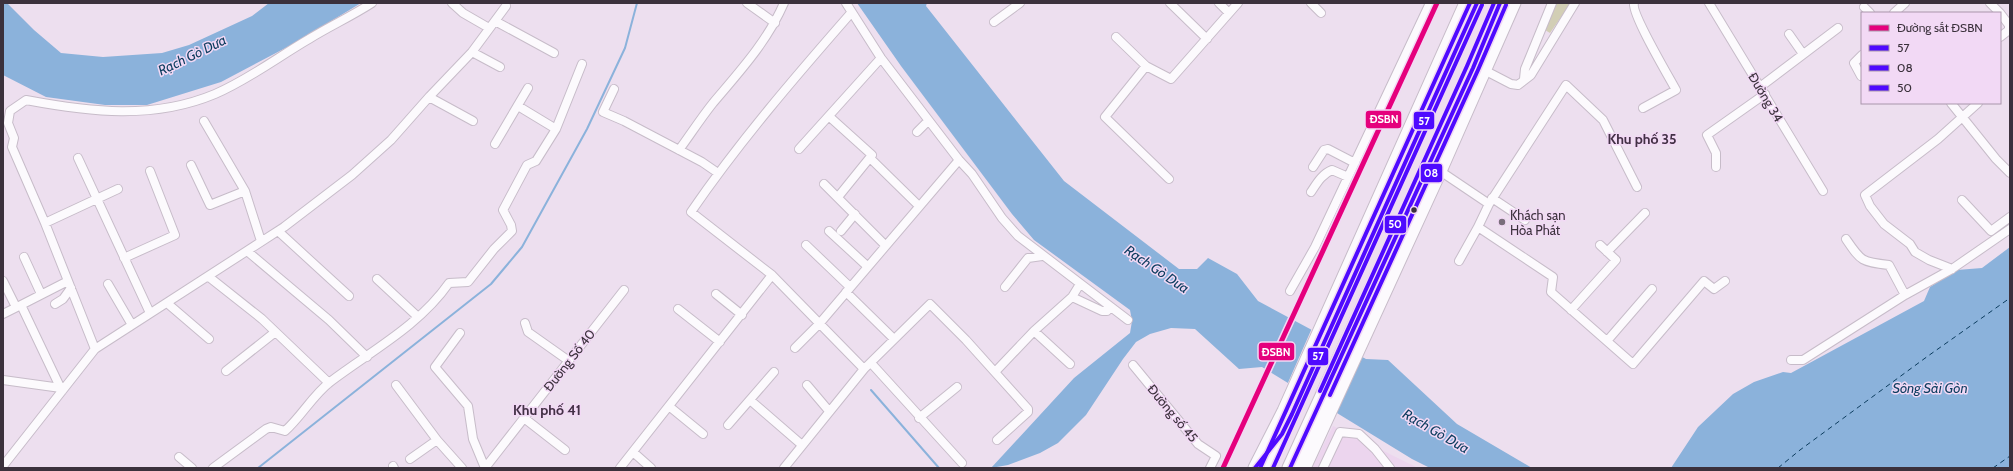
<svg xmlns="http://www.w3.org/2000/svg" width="2013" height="471" viewBox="0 0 2013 471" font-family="Cabin,sans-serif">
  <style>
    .built { fill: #ecd5ee }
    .green { fill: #d2ceb5 }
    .water { fill: #8bb2db }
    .pier { fill: #eddfef }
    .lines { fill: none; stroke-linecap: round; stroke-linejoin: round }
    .stream { stroke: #8bb2db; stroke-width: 2 }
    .ferry { stroke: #0b3c5e; stroke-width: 1; stroke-dasharray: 5 4; stroke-linecap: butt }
    .street-casing { stroke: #c7bcc9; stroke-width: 10 }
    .primary-casing { stroke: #c7bcc9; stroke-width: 15 }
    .highway-casing { stroke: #c7bcc9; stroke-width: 17 }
    .street { stroke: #fcfafd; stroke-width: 8 }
    .primary { stroke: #fcfafd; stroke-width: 13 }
    .highway { stroke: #fcfafd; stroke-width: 15 }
    .bus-1-casing { stroke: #f2d9f5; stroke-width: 7 }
    .bus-2-casing { stroke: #f2d9f5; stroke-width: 7 }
    .bus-3-casing { stroke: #f2d9f5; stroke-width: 7 }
    .bus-1 { stroke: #4f0aff; stroke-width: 4 }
    .bus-2 { stroke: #4f0aff; stroke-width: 4 }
    .bus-3 { stroke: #4f0aff; stroke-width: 4 }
    .rail-1-casing { stroke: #f2d9f5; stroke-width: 8 }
    .rail-1 { stroke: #e5007d; stroke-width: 5 }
    .bus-dot { fill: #3b313c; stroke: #f2d9f5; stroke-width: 1.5 }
    .poi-dot { fill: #796e7b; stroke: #f2d9f5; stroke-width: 1.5 }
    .labels { text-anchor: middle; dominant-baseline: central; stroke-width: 3; stroke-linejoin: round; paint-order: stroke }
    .street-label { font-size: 13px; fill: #3b313c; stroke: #f2d9f5 }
    .poi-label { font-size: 13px; fill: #3b313c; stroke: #f2d9f5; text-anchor: start }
    .water-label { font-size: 14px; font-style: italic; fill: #0b3c5e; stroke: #f2d9f5 }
    .neighbourhood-label { font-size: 14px; font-weight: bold; fill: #433046; stroke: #f2d9f5 }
    .line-badge { stroke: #f2d9f5; stroke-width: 1.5 }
    .badge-label { font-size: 11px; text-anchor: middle; font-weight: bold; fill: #fff }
  </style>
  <rect width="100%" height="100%" fill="#eddfef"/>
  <!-- built -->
  <path class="built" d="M1333,426L1418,468H1312Z"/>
  <!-- green -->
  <path class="green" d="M1556,3H1571L1550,33L1545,30Z"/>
  <!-- water -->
  <path class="water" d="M3,3H7L34,30L61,53L103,57L162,53L189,45L252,16L269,3H361L295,43L221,82L147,105H105L46,97L3,75Z
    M857,3H927L926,6L1064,181L1179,269H1197L1208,258L1237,274L1258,301L1366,359L1388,360L1457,424L1532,468H1430L1412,459L1262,367L1239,369L1195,329L1171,328L1150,334L1136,342L1123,359L1086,415L1058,443L1040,453L1008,465L991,468L1074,378L1130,333L1132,321L1130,310L1034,240L1012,214L901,66Z
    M2010,247V468H1671L1698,427L1733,394L1754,382L1783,372L1791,373L1924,301L1930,287L1957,270L1982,268Z"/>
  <!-- pier -->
  <path class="pier" d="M1312,328L1359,353L1333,412L1287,385Z"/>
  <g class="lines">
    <!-- stream -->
    <path class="stream" d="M871,390L939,468
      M258,468L491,284L522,247L587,129L625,48L637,3"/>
    <!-- ferry -->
    <path class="ferry" d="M1778,468L1800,450L1928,356L2010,298
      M1993,468L2010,456"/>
    <defs>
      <path id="street" d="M452,3L463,13L489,28
        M747,3L775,23
        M846,3L881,58L959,160L972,174L1002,218L1018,236L1128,320
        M1170,3L1207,39
        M1219,3L1229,13
        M1311,3L1321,13
        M1634,3C1631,13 1669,77 1676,90L1643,108
        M1709,3L1823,191
        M1990,3L2000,13
        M1864,7L1870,13
        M851,13C795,77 739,142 691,212L772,275L864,369
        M1894,13L1905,3
        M2000,13L2009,25V30L2000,37
        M495,21L554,53
        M994,22L1020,3
        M1789,34L1803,54
        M1116,37L1146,66
        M472,52L500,67
        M1484,70L1511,84L1518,85L1531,75L1575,3
        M1861,76L1854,63L1862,55
        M1524,79L1525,69L1552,3
        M1760,87L1838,28
        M614,89L603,112L624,121L702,162L718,173
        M429,97L473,121
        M1951,103L1996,159L2010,173
        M518,106L556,129
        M832,119L872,155L838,197
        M204,121L245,191L261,241
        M917,132L928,121
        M495,144L528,88
        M799,149L881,58
        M679,150C690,135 701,118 713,103C740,71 767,42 784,3
        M78,158L150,313
        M871,159L919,206
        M191,165L210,205L245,191
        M1313,167L1324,150L1328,149L1355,163
        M1716,167V153L1707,135L1765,94
        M1440,171L1489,204L1478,227L1553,277L1551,292L1633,364L1704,281L1714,289L1725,281
        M1169,179L1105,117L1146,66L1171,79L1238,3
        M824,184L885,245
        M1311,192C1317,183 1322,174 1332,170L1348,177
        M1492,198L1525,220
        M1962,200L1991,231L2010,217
        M1489,204L1566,85L1603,120L1637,187
        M45,223L118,189
        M278,231L349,296
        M829,231L867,266
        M841,231L855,214
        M1846,239C1861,261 1861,262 1889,265L1905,295
        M806,245L850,287
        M247,251L329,320L367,357
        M1607,252L1645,213
        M24,257L41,294
        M124,258L175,235L150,171
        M1459,261L1478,227
        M1952,269L1929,260L1915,252L1910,244L1884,224L1870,206L1865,195L1938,139L1978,103
        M209,277L262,319L329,383
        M377,279L418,317
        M3,281L16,307
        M108,284L132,325
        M1005,287L1028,258L1042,256
        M1290,291L1315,247L1430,3
        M846,292L894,339
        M716,294L742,315
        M1072,297L1102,311H1107L1110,307
        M167,303L209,339
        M55,304L63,299L71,288
        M21,305L68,281
        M678,309L720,342
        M1571,310L1616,260L1600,245
        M3,314L21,305L62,391
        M525,323L528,332L569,361
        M1034,331L1070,364
        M460,333L435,367L468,406L473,439L485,468
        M1607,341L1652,289
        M795,348L820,323L959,160
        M95,349L45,223L12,147L14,138L8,123L10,111L26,100C90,112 153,120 215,94C248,80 278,57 309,39C330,26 352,16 372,3
        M1791,360H1803L1905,295L1952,269L2010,229
        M871,363L962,463
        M1133,365L1198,444L1216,456L1210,468
        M226,371L274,333
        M995,372L1034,331L1072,297L1080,284
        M3,380L61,388
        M396,385L437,440L462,468
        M807,385L829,411
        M750,400L802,445
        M670,407L703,434
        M524,418L565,450
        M919,418L957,387
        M728,425L774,372
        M633,452L651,468
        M179,457L192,468
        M410,459L437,440
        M3,466L95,349L284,227L352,175L391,140L429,97L472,52L506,6
        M393,466L394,468
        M213,468L266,429L271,427L285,431C301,417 313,395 330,382C371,351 419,326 449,283L468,282L494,249L512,231L511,225L503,210L527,165L536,161L556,129L582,64
        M485,468L624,290
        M620,468L772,275
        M784,468L864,369L930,304L966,340L1028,409V412L997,440
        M1323,468L1340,432L1359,434L1375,449L1390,468"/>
      <path id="primary" d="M1255,468L1284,411L1466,3
        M1304,468L1440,171L1514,3"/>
      <path id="highway" d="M1266,468L1477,3
        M1290,468L1473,68L1500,3"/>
    </defs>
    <!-- street casing -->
    <use href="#street" class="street-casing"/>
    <!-- primary casing -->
    <use href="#primary" class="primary-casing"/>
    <!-- highway casing -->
    <use href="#highway" class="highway-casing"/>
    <!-- street -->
    <use href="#street" class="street"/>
    <!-- primary -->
    <use href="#primary" class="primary"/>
    <!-- highway -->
    <use href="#highway" class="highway"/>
    <defs>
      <path id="bus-1" d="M1255,468L1282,434L1292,414L1477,3
        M1290,468L1473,68L1500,3"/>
      <path id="bus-2" d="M1330,395L1478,70L1506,5
        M1273,468L1482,5"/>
      <path id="bus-3" d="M1320,391L1467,66L1494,3
        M1261,466L1470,3"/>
    </defs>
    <!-- bus-1 casing -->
    <use href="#bus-1" class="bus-1-casing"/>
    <!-- bus-2 casing -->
    <use href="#bus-2" class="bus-2-casing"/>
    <!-- bus-3 casing -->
    <use href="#bus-3" class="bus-3-casing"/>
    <!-- bus-1 -->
    <use href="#bus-1" class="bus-1"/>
    <!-- bus-2 -->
    <use href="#bus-2" class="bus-2"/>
    <!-- bus-3 -->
    <use href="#bus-3" class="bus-3"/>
    <defs>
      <path id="rail-1" d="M1223,468L1437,3"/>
    </defs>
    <!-- rail-1 casing -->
    <use href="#rail-1" class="rail-1-casing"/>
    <!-- rail-1 -->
    <use href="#rail-1" class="rail-1"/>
  </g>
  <!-- markers -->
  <circle class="bus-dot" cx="1414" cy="210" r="3.5"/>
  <circle class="poi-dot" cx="1502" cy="222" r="4"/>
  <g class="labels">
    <!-- street labels -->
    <g class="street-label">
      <text transform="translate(1766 97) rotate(59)">Đường 34</text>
      <text transform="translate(569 360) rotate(-52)">Đường Số 40</text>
      <text transform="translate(1173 413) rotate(50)">Đường số 45</text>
    </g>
    <!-- poi labels -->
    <g class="poi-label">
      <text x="1510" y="215">Khách sạn<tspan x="1510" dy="15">Hòa Phát</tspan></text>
    </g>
    <!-- water labels -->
    <g class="water-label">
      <text transform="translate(192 55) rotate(-26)">Rạch Gò Dưa</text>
      <text transform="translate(1157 269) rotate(34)">Rạch Gò Dưa</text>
      <text x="1930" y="388">Sông Sài Gòn</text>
      <text transform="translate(1436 431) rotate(30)">Rạch Gò Dưa</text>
    </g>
    <!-- neighbourhood labels -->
    <g class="neighbourhood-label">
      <text x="1642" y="139">Khu phố 35</text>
      <text x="547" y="410">Khu phố 41</text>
    </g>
  </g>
  <g class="line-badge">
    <rect x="1365" y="110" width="37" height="19" rx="4" fill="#e5007d"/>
    <rect x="1413" y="111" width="22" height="19" rx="4" fill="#4f0aff"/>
    <rect x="1420" y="163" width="23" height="20" rx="4" fill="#4f0aff"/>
    <rect x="1384" y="215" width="23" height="19" rx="4" fill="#4f0aff"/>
    <rect x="1258" y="342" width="37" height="19" rx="4" fill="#e5007d"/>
    <rect x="1307" y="347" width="22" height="19" rx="4" fill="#4f0aff"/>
  </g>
  <g class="badge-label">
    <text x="1384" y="123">ĐSBN</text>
    <text x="1424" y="125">57</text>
    <text x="1431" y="177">08</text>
    <text x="1395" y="228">50</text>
    <text x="1276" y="356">ĐSBN</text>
    <text x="1318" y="360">57</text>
  </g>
  <!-- border -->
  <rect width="2013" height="471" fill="none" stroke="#3b313c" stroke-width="8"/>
  <!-- legend -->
  <rect x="1861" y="12" width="140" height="92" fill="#f2d9f5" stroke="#a996ab"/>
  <rect x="1869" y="25" width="20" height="6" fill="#e5007d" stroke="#a996ab"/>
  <text x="1897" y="32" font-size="12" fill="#3b313c">Đường sắt ĐSBN</text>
  <rect x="1869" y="45" width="20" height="6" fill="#4f0aff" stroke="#a996ab"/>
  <text x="1897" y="52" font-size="12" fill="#3b313c">57</text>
  <rect x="1869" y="65" width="20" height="6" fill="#4f0aff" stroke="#a996ab"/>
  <text x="1897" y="72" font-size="12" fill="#3b313c">08</text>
  <rect x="1869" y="85" width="20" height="6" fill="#4f0aff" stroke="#a996ab"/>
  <text x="1897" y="92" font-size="12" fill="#3b313c">50</text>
</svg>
